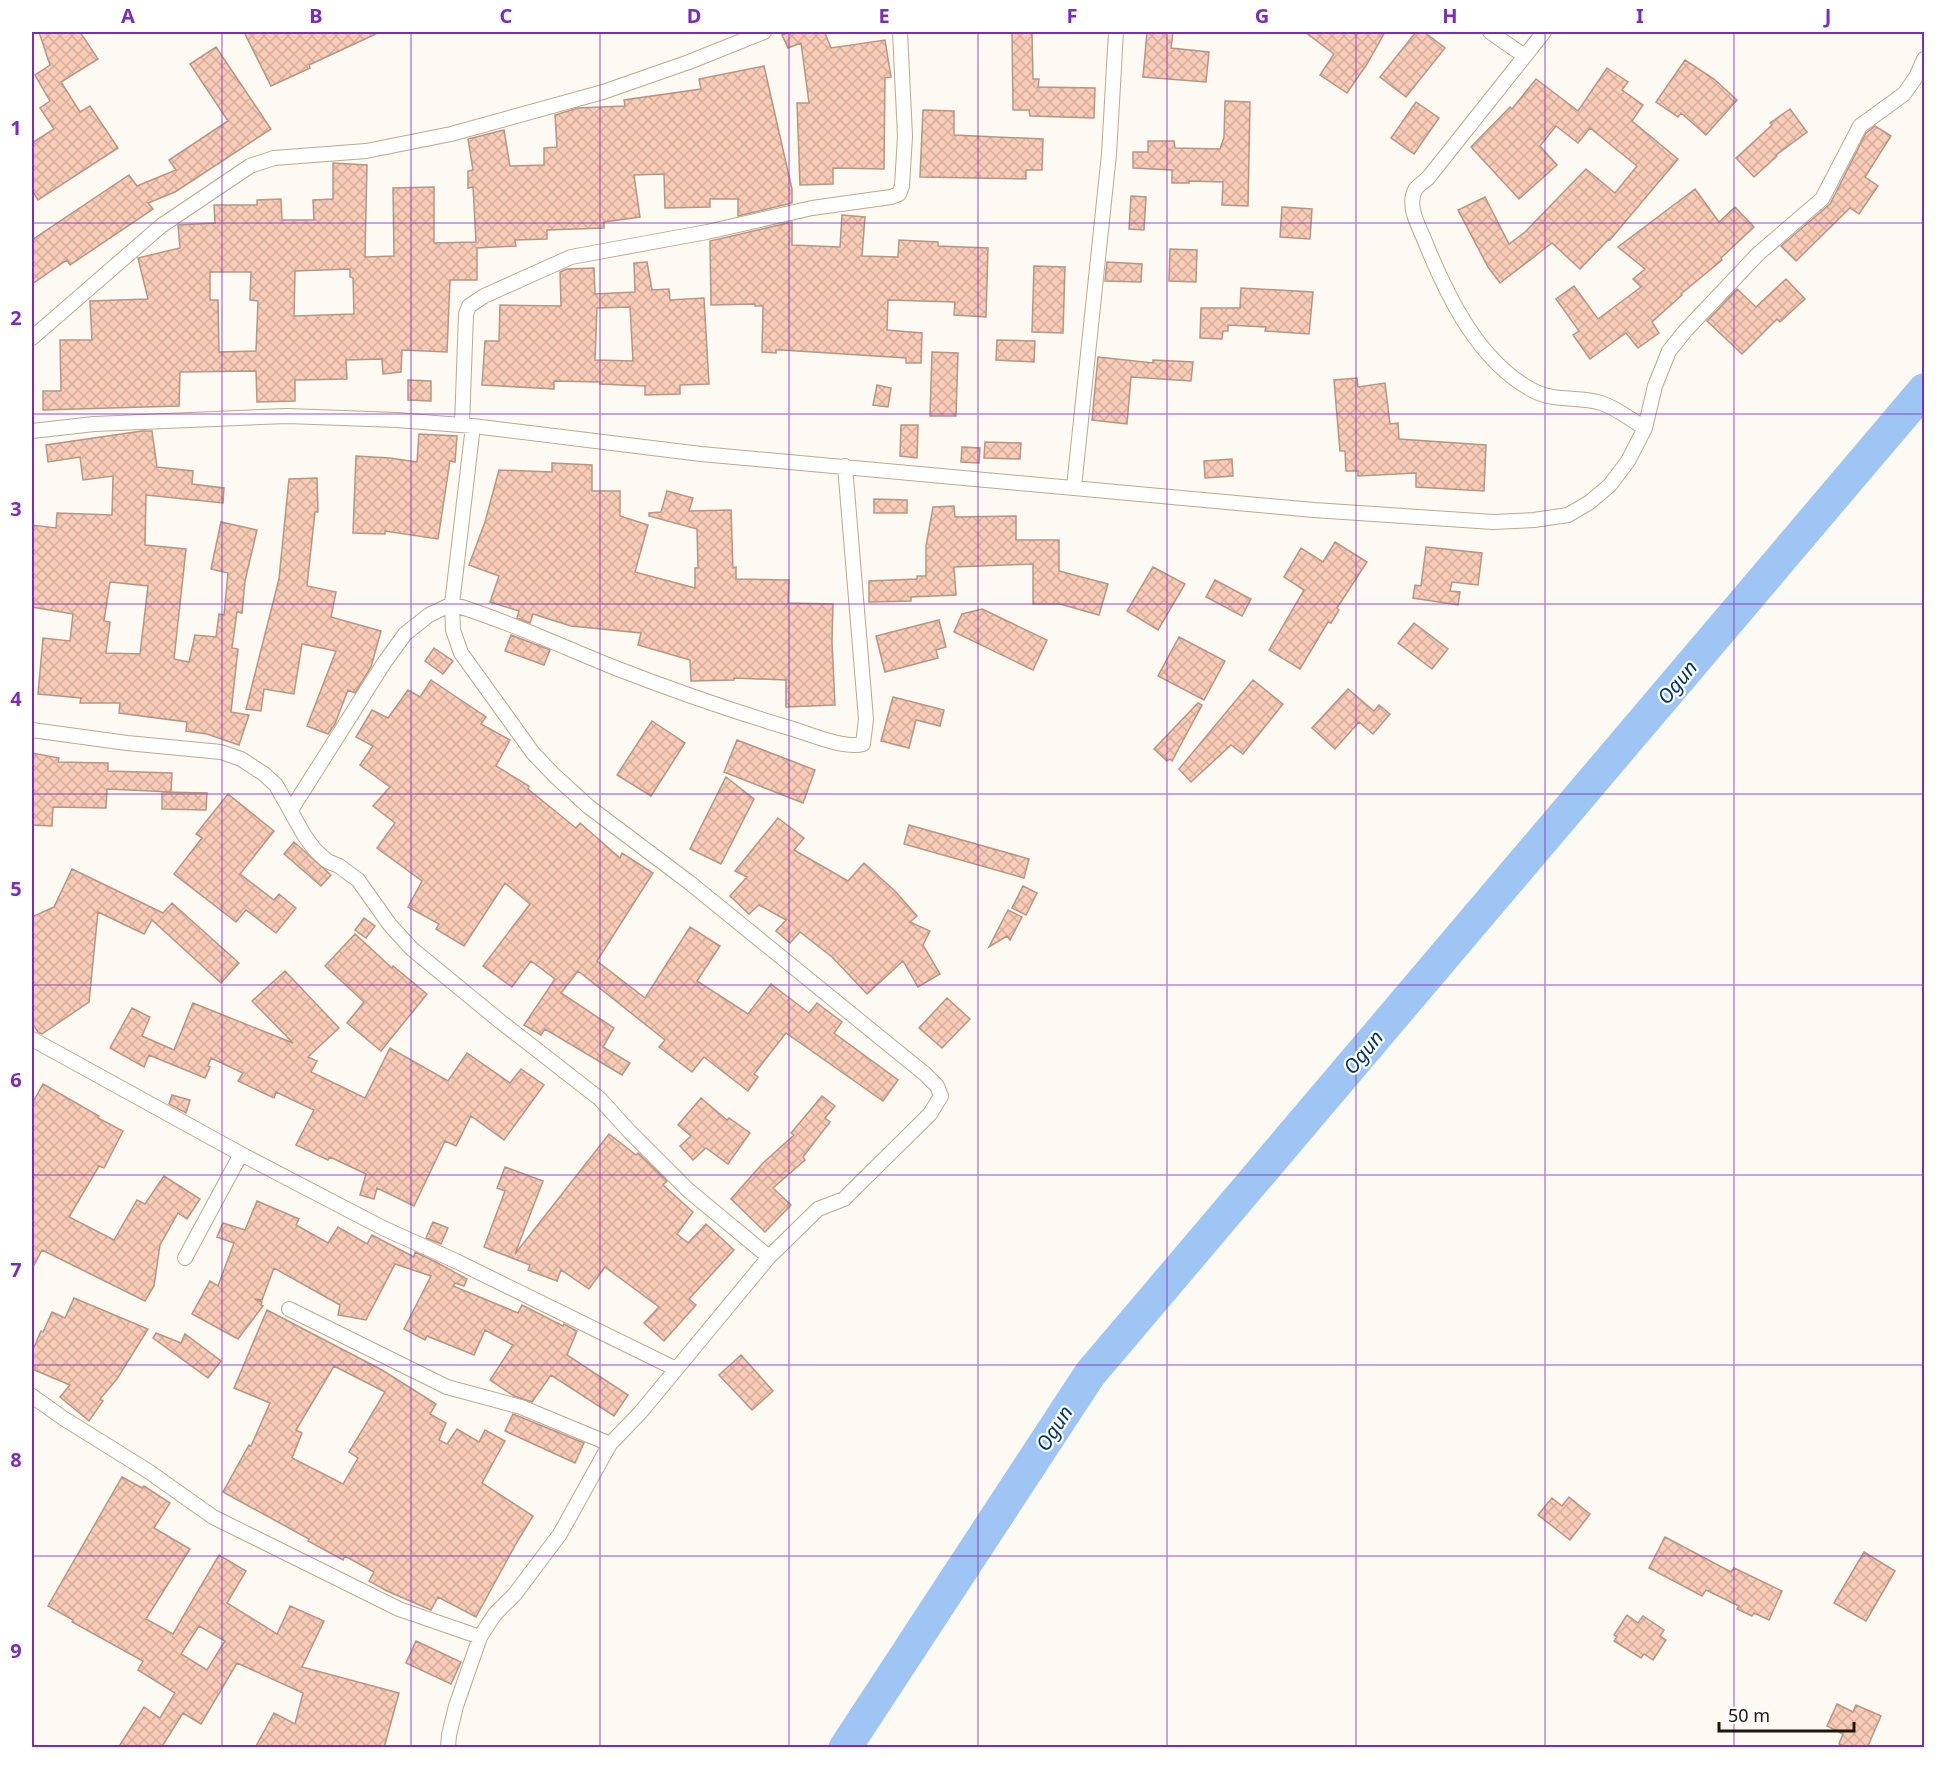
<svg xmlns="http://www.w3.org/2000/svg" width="1956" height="1779" viewBox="0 0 1956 1779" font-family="'Noto Sans',sans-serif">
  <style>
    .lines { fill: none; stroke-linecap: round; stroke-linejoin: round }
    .river { stroke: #9fc5f4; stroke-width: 33 }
    .building { fill: url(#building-cross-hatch); stroke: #b89685; stroke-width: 1.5; fill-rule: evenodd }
    .street-casing { stroke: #bdaa8b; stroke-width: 16 }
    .street { stroke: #fff; stroke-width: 14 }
    .grid { fill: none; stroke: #7b2cbf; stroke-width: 1.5; stroke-opacity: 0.55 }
    .labels { text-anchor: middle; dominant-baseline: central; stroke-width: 4.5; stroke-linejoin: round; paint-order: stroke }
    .water-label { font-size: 20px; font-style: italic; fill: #003466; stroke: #fff }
    .neatline { fill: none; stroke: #7b2cbf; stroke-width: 2 }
    .grid-label { font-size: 20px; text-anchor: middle; font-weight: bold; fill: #7b2cbf }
  </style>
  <defs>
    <pattern id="building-cross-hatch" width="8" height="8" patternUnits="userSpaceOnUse" patternTransform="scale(1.5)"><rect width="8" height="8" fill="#f8ccb7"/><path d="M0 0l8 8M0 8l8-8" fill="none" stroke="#d4ae9c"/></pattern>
  </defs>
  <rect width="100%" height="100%" fill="#fdf9f3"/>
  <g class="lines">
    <!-- river -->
    <path class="river" d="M845,1748L1090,1374L1924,390"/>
  </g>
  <!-- building -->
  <path class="building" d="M39,32H80L98,59L61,82L80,112L90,106L118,148L38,200L32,190V143L54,129L40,108L50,101L35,75L50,65Z
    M244,32H380L309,65L310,68L271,86Z
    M791,32H827L825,33L831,48L885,40L891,77L885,78L884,169L833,168V184L800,185L797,103H809L801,43L788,48L782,35Z
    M1012,32H1032L1033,79H1039L1038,87L1095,88L1094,118L1030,116L1029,110H1013Z
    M1147,32H1173L1171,48L1209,52L1206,82L1143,77Z
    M1305,32H1385L1367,64L1347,93L1320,75L1334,54Z
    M1416,32H1424L1445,48L1406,97L1380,77Z
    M216,47L271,129L175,192L148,203L153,209L70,265L67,260L32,284V240L129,175L137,186L176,170L169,160L228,121L190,64Z
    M1685,60L1714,79L1737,100L1706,135L1681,113L1678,117L1656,102Z
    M764,66L792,189V203L738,216V199H710V207L665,208L664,174L634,175L640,217L604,222V228L547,230V239L515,240L516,246L477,248V280H450L447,352L402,350L401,372L383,374L382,359L346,360L347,379L295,380V401L257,402L256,371L180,372L179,406L43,410V391H61L60,340H92L90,301L148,299L138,258L180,248L178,225L215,223L214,205H257V200L281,199L282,220H314L313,200L333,199V163L367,165L365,257L394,256L393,188L434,187V243L476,242L473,187L468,188V171L473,170L468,139L504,130L510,166L544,165V148L557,147L555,115L578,108L625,106L624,100L701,89L699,79ZM350,269V277L353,278L354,314L294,316L295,271ZM210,272H251L250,300L258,301L256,351L219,352L218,300H210Z
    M1607,68L1628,82L1622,90L1643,105L1632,121L1678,159L1610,240L1609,239L1580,269L1552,243L1500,283L1488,267L1458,210L1485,197L1509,244L1525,232L1586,169L1615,193L1637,166L1590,128L1578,143L1556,126L1540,146L1557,165L1519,199L1471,147L1510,107L1512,109L1536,79L1578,111Z
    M1225,101L1250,102L1248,206L1222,205L1223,182L1189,181V183H1172V170L1133,168V152H1148V141H1174L1175,148L1220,149L1224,137Z
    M1416,102L1439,118L1414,154L1391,138Z
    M1790,109L1807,132L1776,155L1777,156L1754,177L1736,158L1772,125L1770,123Z
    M923,110L954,111V135L1043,139L1042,170H1026V179L920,177Z
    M1875,126L1891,136L1865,177L1878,186L1859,214L1850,208L1796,261L1781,246L1830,204L1866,133Z
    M1695,189L1719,222L1735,207L1754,227L1721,258L1722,260L1681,294L1682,295L1652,322L1659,333L1638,348L1626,333L1590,359L1573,335L1579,331L1556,299L1574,286L1598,319L1641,287L1633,279L1645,269L1618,247Z
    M1131,196L1146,197L1144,230L1129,229Z
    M1282,207L1312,209L1310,239L1280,237Z
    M842,215L865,217L862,256L898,257L899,240L938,242V246L988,248L986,317L954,315L955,302L888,300L887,330L922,333L921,363H906V358L782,350H776V353L762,352L763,306H755V304L711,305L710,241L792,222V245L840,247Z
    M1170,249L1197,250L1196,282L1169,281Z
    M647,262L652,290L669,289L670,300L704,298L709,384L680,385V394L645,395V386L600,384V382L554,381V389L482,385L485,341H499L500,305L561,306L560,272L567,269L594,268L595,294L635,292L634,263ZM630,307L633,361L595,360L597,308Z
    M1107,262L1142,264L1141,282L1105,281Z
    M1034,266L1065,267L1063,333L1032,332Z
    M1786,279L1805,299L1780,322L1777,319L1742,354L1707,321L1737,289L1756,307Z
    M1241,288L1313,292L1309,334L1265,331L1266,327L1228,325V331H1223L1222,339L1200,338L1201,308H1240Z
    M997,340L1035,341L1034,362L996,360Z
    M932,352L958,353L956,416H930Z
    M1098,357L1153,363V360L1193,362L1191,381L1131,377L1127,424L1092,420Z
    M1357,378L1358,387L1385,383L1390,424L1398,423L1399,439L1486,445L1484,491L1416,487V473L1358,476V471H1346L1345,451H1340L1334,380Z
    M408,380L431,381V401L408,400Z
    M877,385L891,388L888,407L873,405Z
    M901,425H918L917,458L900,456Z
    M142,431H152L157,467L193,471L192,484L224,488L223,503L146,495L145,545L186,549L174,659L189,662L195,635L216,637L219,614L224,615L228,573L211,569L221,522L257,530L245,581L242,613L237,612L232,648L238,649L231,712L249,715L239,745L207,734L186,731L187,722L119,713L120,703H80L81,698L38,694L43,638L70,641L73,614L32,607V525L56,528L57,513L112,515L113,476L83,480L80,457L48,462L46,445ZM110,582L148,586L140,654L106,653L110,622L104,621Z
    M419,434L457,436L455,462L450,461L438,539L385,531V534L353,533L356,456L390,458L417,462Z
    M985,442L1021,443L1020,459L984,458Z
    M962,447L980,448L979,463L961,462Z
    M1232,459L1233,476L1205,478L1204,461Z
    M552,463L592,465V491H620V516L648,525L635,572L695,588V568H698L697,529L649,516V513L661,512L667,491L693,498L689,511L731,510L733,568L736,567V579L789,580L788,603L833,604L832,642L835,705L786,707V680L734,678V680L691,681L690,660L638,645L641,633L571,626L533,614L530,623L517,618L519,611L490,602L499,576L469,565L485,522L499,470L552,472Z
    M317,478L318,512H315L307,586L336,592L331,617L381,631L371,667L355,693L348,690L335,724L328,734L307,726L336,651L302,644L294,694L264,689L261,711L246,709L279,579L289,479Z
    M874,499L907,500V513H874Z
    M954,506L955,517L1016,516V540H1059V571L1108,584L1099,615L1060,604H1033V564L954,567L956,595L911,597V601L869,602V581L917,579V576H926V546L933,507Z
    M1335,542L1367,562L1337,608L1339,610L1331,623L1328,622L1300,669L1269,650L1304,590L1284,577L1301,548L1323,562Z
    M1426,547L1482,553L1478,585L1452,582L1450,591L1460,592L1458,605L1413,598L1415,585L1421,586Z
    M1153,567L1185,584L1158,630L1127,611Z
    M1215,580L1251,599L1242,616L1206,597Z
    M982,609L1047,640L1033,670L954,632L962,614Z
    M939,620L946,647L936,650L938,658L885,672L876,636Z
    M1414,623L1448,649L1432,669L1398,643Z
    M511,635L550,650L544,665L505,651Z
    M1179,637L1225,661L1204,700L1158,676Z
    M434,648L453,661L443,674L425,661Z
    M431,680L486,717L481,724L510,740L496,766L529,786L528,789L576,828L580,823L620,858L622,853L653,873L597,961L645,998L690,927L720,946L697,981L748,1014L771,984L809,1013L817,1003L842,1022L834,1033L898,1080L883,1101L786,1033L754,1074L758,1077L748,1091L704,1057L692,1072L659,1047L665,1040L578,971L561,993L614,1028L603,1047L630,1063L622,1075L545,1029L541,1035L524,1025L555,979L531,961L512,987L483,966L530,904L505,883L464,946L436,929L439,924L408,907L422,881L377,848L395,823L373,806L390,787L360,765L373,746L356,737L372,710L388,718L408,690L420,697Z
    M1253,680L1283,704L1243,754L1231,745L1191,782L1179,769Z
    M1348,689L1374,711L1379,705L1390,714L1373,734L1359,722L1335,749L1312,728Z
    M893,697L944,710L940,726L916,720L909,748L881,741Z
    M1198,703L1202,705L1172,761L1170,759L1167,761L1154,749Z
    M652,721L685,743L651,796L617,775Z
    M737,740L815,770L803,803L724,772Z
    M32,753L59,758L58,762L108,763V771L172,773L171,792L107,789L106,808L53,807L52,826L32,825Z
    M726,777L754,799L721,864L690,849Z
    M162,792L207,793L206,810L162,809Z
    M228,794L274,831L240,874L274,900L279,894L296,908L276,933L246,910L236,922L174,874L202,838L196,834Z
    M778,818L804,838L794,850L848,881L864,863L895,891L917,916L910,922L930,931L923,945L940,974L918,987L903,961L867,994L832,957L800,932L790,943L776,931L786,920L759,905L749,914L730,896L747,877L735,871Z
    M909,825L1029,859L1024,878L904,844Z
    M294,842L331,875L321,886L284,854Z
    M72,869L163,913L172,903L239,963L221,983L152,920L144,934L98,912L89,1002L42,1034L38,1032L32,1023V917L54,907Z
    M1023,886L1037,893L1026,915L1012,908Z
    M1008,910L1022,917L1010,940L1007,936L989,947Z
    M364,918L375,926L366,938L355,930Z
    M355,934L392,968L393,966L427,994L381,1051L347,1023L364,1002L325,966Z
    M285,971L339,1028L308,1057L317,1061L311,1072L365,1098L390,1048L448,1081L467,1053L510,1083L521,1069L544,1085L504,1140L471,1116L456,1146L445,1141L414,1206L377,1188L374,1199L360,1195L366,1174L330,1157L328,1160L296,1145L314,1110L276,1092L274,1098L238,1081L243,1073L211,1058L208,1066L210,1067L205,1078L149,1055L144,1067L110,1048L132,1008L150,1017L142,1036L174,1050L193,1003L293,1043L252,1001Z
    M947,998L970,1019L942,1048L919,1028Z
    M43,1084L99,1116L98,1118L123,1131L104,1168L99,1166L69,1217L114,1240L137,1200L145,1204L164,1176L200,1199L187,1219L178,1213L160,1245L154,1286L145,1301L42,1250L32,1269V1104Z
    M172,1095L190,1100L186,1113L169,1104Z
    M822,1096L835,1106L825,1118L830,1122L803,1157L805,1160L773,1188L791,1205L765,1232L731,1199L763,1163L794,1135L791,1133Z
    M701,1098L727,1120L729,1118L750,1133L728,1164L706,1148L693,1160L680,1146L691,1136L678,1125Z
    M609,1134L636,1155L638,1153L667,1181L663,1185L693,1212L677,1234L688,1243L706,1224L734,1250L689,1299L696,1305L664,1341L644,1323L659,1307L605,1267L589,1289L561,1270L557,1281L528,1270L530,1265L484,1247L505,1191L497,1188L505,1167L543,1181L515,1254Z
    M257,1201L299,1219L296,1225L328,1243L338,1227L367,1244L372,1235L414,1257L415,1252L434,1261L467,1279L464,1286L455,1283L453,1286L518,1313L522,1305L563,1326L564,1324L577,1331L567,1355L628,1395L614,1416L551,1375L532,1402L514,1396L490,1380L513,1345L485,1330L474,1355L427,1336L425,1340L404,1329L431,1276L395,1264L366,1320L338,1315L340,1305L274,1268L262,1300L255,1299L262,1302L261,1305L263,1306L238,1339L192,1314L210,1281L218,1286L234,1243L217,1237L223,1223L245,1230Z
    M433,1222L448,1228L441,1244L426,1238Z
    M74,1298L148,1329L117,1379L100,1399L103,1401L89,1421L60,1397L70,1385L32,1369V1352L41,1331L43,1332L52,1312L65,1318Z
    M267,1310L382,1370L436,1404L430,1414L446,1423L439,1440L447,1444L457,1429L479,1442L485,1430L505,1441L482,1483L533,1516L517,1542L476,1617L438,1597L431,1610L387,1591L369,1581L374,1572L345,1556L343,1560L308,1541L309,1539L223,1492L249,1445L251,1446L270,1403L234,1388ZM334,1366L385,1392L349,1452L358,1458L343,1484L292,1458L302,1433L296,1430Z
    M156,1333L181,1343L185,1334L221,1361L208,1378L153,1338Z
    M741,1355L773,1391L752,1410L719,1375Z
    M513,1414L584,1443L575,1463L505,1431Z
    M122,1477L142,1488L144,1486L170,1503L154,1528L190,1549L146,1619L173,1634L219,1555L246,1571L227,1603L277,1634L290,1606L324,1621L302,1667L399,1693L384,1748H255L274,1713L295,1724L303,1693L237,1663L201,1724L183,1713L161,1748H118L144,1707L160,1718L175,1693L138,1670L143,1661L72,1622L73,1620L48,1606ZM199,1626L225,1641L207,1670L181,1654Z
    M1569,1497L1590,1514L1570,1540L1538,1515L1552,1498L1562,1506Z
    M1665,1537L1731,1572L1734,1568L1782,1591L1769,1620L1754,1613L1752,1616L1737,1609L1739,1606L1706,1590L1702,1596L1649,1568Z
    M1864,1552L1895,1571L1866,1621L1834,1603Z
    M1627,1615L1638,1623L1643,1616L1664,1630L1660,1636L1666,1640L1653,1660L1644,1654L1641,1658L1614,1641L1617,1637L1614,1635Z
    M416,1641L461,1662L451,1684L406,1663Z
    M1837,1704L1853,1712L1856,1705L1881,1716L1867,1748H1847L1839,1744L1843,1734L1827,1726Z"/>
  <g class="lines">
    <defs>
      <path id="street" d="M1490,32L1523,55
        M1544,32L1428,178C1424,182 1417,186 1415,190C1407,205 1418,225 1424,239C1446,294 1478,362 1534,391C1555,402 1579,396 1601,403C1617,408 1631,420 1645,428
        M32,338L161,226L250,166L274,158L366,151L451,134L603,92L689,62L764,32
        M462,425L466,314L469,306L484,296L571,257L707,232L812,208L891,197L899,194L902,186L905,136L900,32
        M32,431L94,424L287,416L397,420L473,426L701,454L1314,510L1493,522L1534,520L1568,515L1590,502L1610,485L1628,461L1645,428L1655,386L1669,351L1686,330L1758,254L1822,199L1860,126L1904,94L1916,77L1924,59
        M1074,487L1109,154L1116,32
        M32,730L127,743L221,752L241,759L264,774L276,785L304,835L315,850L327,861L339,866L358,880L390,925L412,949L501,1022L600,1099L629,1131L688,1190L769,1257
        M291,810L384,663L405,634L429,615L452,604C507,621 559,645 613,667C672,690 732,711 793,729C812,735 845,749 863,744L866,719L845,466
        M32,1039L241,1154L383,1228L458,1262L676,1369
        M185,1258L241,1154
        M289,1309L447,1387L521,1407L610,1444
        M32,1396L63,1418L148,1471L213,1517L399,1609L480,1637
        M448,1748L449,1735L456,1706L480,1637L495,1614L515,1594L560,1534L610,1444L640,1413L769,1257L818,1209L844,1199L852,1191L930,1114L941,1096L937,1086L925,1074L690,883L589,807L555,776L533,753L461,653L453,630L452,604L473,426"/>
    </defs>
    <!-- street casing -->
    <use href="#street" class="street-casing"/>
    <!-- street -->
    <use href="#street" class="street"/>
  </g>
  <!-- grid -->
  <path class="grid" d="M222,32V1748M411,32V1748M600,32V1748M789,32V1748M978,32V1748M1167,32V1748M1356,32V1748M1545,32V1748M1734,32V1748M32,223H1924M32,414H1924M32,604H1924M32,794H1924M32,985H1924M32,1175H1924M32,1365H1924M32,1556H1924"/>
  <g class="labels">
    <!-- water labels -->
    <g class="water-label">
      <text transform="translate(1677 682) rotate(-50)">Ogun</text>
      <text transform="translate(1363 1052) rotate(-50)">Ogun</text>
      <text transform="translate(1054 1428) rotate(-57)">Ogun</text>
    </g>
  </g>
  <!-- border -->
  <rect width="1956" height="1779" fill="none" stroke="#ffffff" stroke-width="66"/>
  <!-- scale -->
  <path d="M1719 1722v9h135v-9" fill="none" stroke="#1e160b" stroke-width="3"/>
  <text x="1728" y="1722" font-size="18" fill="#1e160b" stroke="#ffffff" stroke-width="4.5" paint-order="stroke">50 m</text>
  <rect x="33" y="33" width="1890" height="1713" class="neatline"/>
  <g class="grid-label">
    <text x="128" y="23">A</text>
    <text x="316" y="23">B</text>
    <text x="506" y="23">C</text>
    <text x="694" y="23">D</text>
    <text x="884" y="23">E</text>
    <text x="1072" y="23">F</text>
    <text x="1262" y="23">G</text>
    <text x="1450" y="23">H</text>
    <text x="1640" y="23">I</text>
    <text x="1828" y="23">J</text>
    <text x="16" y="135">1</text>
    <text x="16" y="325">2</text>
    <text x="16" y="516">3</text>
    <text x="16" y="706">4</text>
    <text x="16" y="896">5</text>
    <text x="16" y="1087">6</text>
    <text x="16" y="1277">7</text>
    <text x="16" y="1467">8</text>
    <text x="16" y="1658">9</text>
  </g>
</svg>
